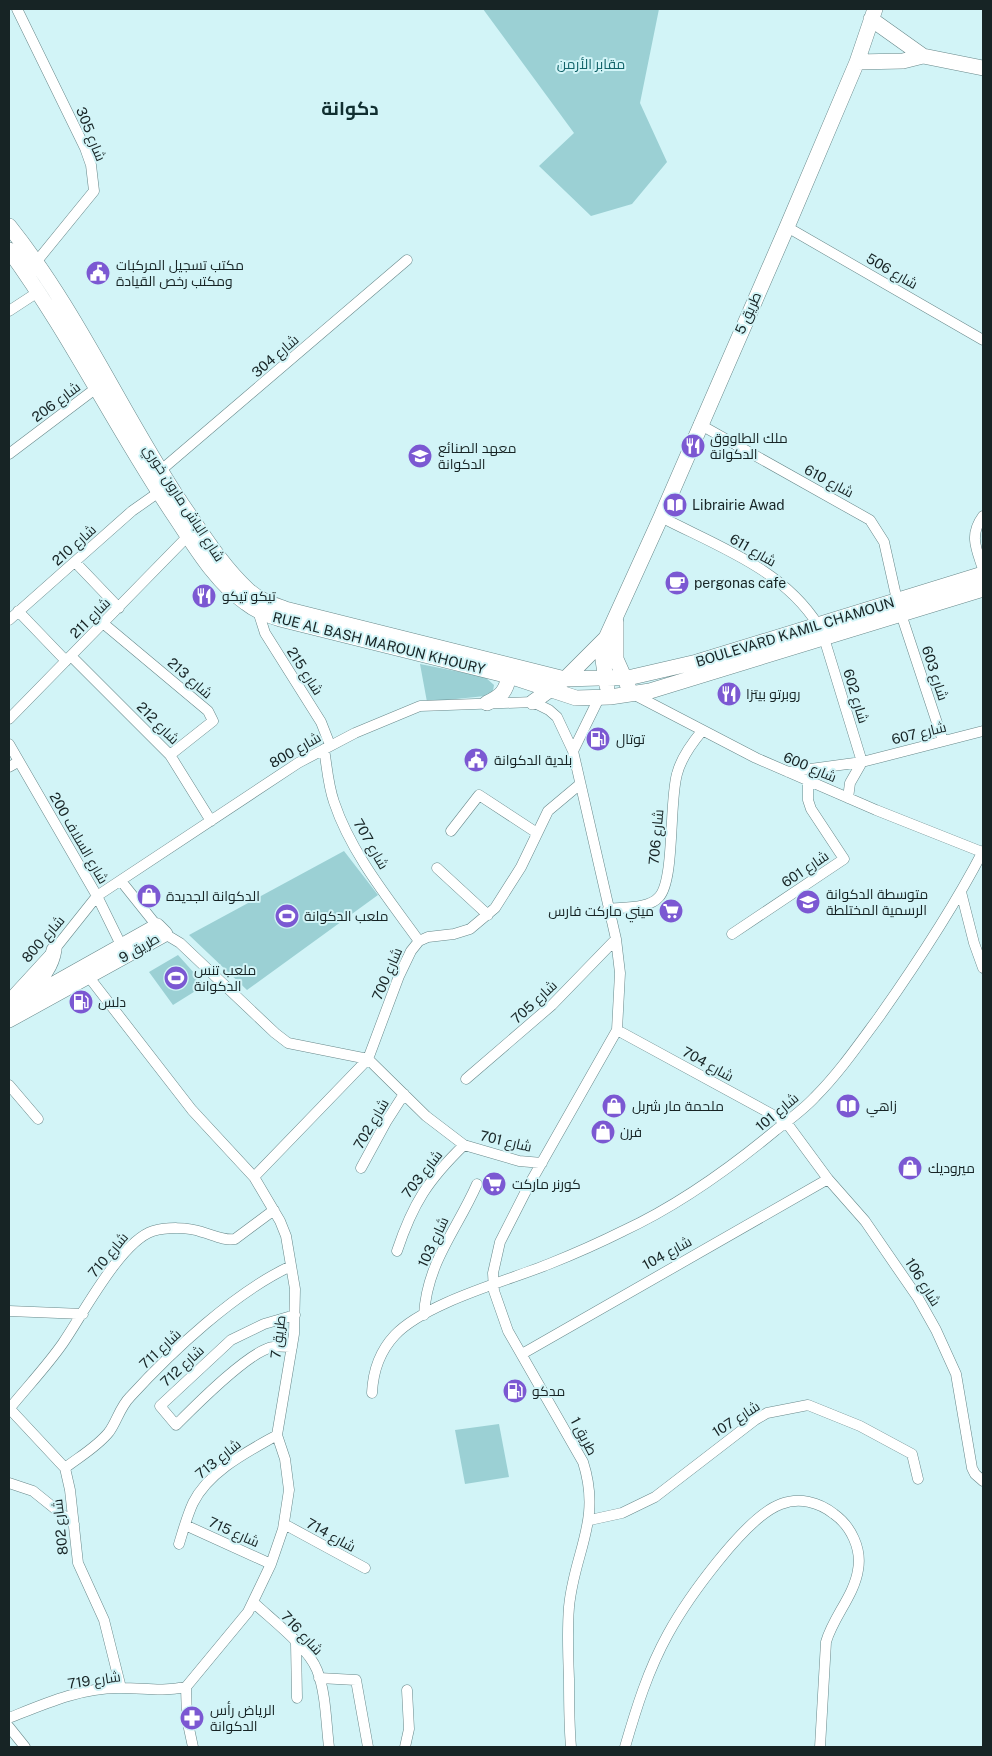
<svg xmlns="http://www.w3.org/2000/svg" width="992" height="1756" viewBox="0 0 992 1756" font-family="'Public Sans',Cairo,sans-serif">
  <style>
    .green { fill: #9bd0d4 }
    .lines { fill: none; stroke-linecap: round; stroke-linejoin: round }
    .street-casing { stroke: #68888a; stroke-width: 11 }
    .secondary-casing { stroke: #68888a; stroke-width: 16 }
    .street { stroke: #fff; stroke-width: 10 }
    .secondary { stroke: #fff; stroke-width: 15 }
    .labels { text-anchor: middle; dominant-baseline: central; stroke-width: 4; stroke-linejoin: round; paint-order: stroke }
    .park-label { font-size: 14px; fill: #126369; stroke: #d2f4f7 }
    .street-label { font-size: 14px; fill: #172425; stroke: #d2f4f7 }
    .poi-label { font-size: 14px; fill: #172425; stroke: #d2f4f7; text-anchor: start }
    .district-label { font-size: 19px; font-weight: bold; fill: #112f31; stroke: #d2f4f7 }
  </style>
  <rect width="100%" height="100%" fill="#d2f4f7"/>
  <!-- green -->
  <path class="green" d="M483,9H659L640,103L667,162L632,204L591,216L539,166L574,133Z
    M420,664L485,677L494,685L493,691L485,696L427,702Z
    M344,851L378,895L247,990L189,935Z
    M178,955L205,985L173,1005L149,972Z
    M499,1424L509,1477L465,1484L455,1430Z"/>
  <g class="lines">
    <defs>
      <path id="street" d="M17,9L85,148L91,165L94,191L37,261
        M787,227L983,340
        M9,311L38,292
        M699,424L870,520L884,542L897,600
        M9,454L95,389
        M160,471L407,260
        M983,516C969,535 976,548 983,569
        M661,517C717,546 783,569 818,625
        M75,562L119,608
        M18,611L66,661
        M258,611L265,633L321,722L330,745
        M901,614L943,741
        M9,620L132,511L159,492
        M104,624L208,711L213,721L170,755
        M824,638L862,762
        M71,656L170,755L211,821
        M633,694L756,758L876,810L982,852
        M9,719L188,536
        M9,744L97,896L124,951
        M324,749C327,767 328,785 334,802C351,853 388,898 419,941
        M573,751L599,698
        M9,767L18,762
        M788,772L862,762L983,731
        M848,798L850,783L862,762
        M451,831L479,795L537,833
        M437,868L488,915
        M121,881L157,926
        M961,892L974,943L983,968
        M608,909C622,907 649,909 659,897C675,880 669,801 677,774C681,758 692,743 702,731
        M165,934L180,943L275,1033L288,1043L368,1059L426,1116L464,1145L519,1161L542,1163
        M732,934L844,859L811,809L808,800V781
        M85,972L192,1110L254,1177L280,1221L286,1236L295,1289L294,1334L277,1435L285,1459L289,1490L283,1529L271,1564L248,1612L186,1687L187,1719L193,1747
        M9,999L54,950L97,896L298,763L355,733L420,706L533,702L549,710L557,717L573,751L616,939L620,973L617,1030L529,1185L500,1242L493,1273L494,1291L508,1331L583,1462C602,1521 574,1552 569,1607C567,1631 568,1655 569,1679C569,1702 569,1724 571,1747
        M617,1030L786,1122L828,1179L865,1221L918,1298L936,1330L956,1374L972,1468L975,1474L983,1481
        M466,1079L552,1005L616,939
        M9,1085L38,1119
        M361,1168L386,1122L404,1094
        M254,1177L368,1059L399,976L411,951L419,941L428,937L454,934L470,929L495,908L521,867L548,811L579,785
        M397,1251C413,1203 428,1180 464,1145
        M9,1311L83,1314
        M424,1315C427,1262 457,1230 477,1184
        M292,1347C286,1347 279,1346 273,1347C250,1350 194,1407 176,1425L160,1406L231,1340L264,1324L295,1315
        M522,1354L828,1179
        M372,1393C373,1371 379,1352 395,1335C425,1303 507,1281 549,1264C574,1254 599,1243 623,1231C679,1205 729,1169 776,1130C789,1120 804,1109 815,1097C839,1073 859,1044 879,1017C917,963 953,909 983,851
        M9,1408L65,1468L70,1490L78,1563L104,1620L121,1688
        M10,1408C27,1387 47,1366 63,1343C83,1314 121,1241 153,1231C167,1227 188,1227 202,1232C213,1235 224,1241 235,1239L274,1210
        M65,1468C79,1457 97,1447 109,1432C117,1421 120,1407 130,1397C172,1351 235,1292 291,1266
        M9,1483L33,1491L74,1524
        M590,1520L622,1513L655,1497L755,1420L767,1413L808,1405L860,1426L912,1454L918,1479
        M284,1524L365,1568
        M185,1525L271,1564
        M179,1544C183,1531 187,1516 193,1503C209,1471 247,1452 277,1435
        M253,1602C272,1620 308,1647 317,1670C326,1693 326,1723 329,1747
        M296,1643L297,1698
        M319,1678L356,1680L368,1747
        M9,1718C44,1704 82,1687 121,1688C146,1688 160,1692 186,1687
        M9,1727L25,1747
        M405,1747L409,1729L407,1690
        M625,1747C636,1709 648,1670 668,1634C686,1601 745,1517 781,1504C799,1497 819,1502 834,1514C851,1526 862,1549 858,1570C854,1596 833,1617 826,1642L820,1747"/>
      <path id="secondary" d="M871,19L923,56
        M857,62L903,61L923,56L983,68
        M9,226C77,311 121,412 181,503C202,533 221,565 248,590C259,600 272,604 285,609L565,679L632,677L697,662L983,574
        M9,250C71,335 117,431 176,518C196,548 216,582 246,603C256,611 268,615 280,619L509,676L576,698L610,697L650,691L983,589
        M616,622V659L628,686
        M607,686L603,660L606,638L661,517L787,227L857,62L875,9
        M533,702L565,679L606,638
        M487,703C502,696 506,691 509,676
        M25,996C38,981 51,970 54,950
        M9,1009L157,926L165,934L9,1020"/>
    </defs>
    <!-- street casing -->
    <use href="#street" class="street-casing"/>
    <!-- secondary casing -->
    <use href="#secondary" class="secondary-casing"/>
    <!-- street -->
    <use href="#street" class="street"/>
    <!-- secondary -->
    <use href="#secondary" class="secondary"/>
  </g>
  <!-- icons -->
  <defs>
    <symbol id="civic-disc" viewBox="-11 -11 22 22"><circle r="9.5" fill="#7b58d2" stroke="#d2f4f7"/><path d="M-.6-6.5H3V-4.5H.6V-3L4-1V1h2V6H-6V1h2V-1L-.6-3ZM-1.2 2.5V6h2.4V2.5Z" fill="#fff"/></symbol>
    <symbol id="restaurant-disc" viewBox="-11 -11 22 22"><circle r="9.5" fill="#7b58d2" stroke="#d2f4f7"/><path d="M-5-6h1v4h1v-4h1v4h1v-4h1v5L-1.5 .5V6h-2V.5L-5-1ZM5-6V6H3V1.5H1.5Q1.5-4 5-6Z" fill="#fff"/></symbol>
    <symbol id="school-disc" viewBox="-11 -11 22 22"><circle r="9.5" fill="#7b58d2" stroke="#d2f4f7"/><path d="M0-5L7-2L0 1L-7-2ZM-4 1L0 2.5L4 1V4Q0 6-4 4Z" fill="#fff"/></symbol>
    <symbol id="library-disc" viewBox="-11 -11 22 22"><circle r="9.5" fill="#7b58d2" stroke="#d2f4f7"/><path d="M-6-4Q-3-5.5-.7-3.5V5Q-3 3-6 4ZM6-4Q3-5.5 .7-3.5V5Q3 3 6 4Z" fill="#fff"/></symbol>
    <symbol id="cafe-disc" viewBox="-11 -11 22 22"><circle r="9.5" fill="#7b58d2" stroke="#d2f4f7"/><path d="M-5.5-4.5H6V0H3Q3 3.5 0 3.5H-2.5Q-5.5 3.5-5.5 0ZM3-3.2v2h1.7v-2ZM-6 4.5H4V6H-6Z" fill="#fff"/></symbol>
    <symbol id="fuel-disc" viewBox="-11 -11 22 22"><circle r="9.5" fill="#7b58d2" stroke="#d2f4f7"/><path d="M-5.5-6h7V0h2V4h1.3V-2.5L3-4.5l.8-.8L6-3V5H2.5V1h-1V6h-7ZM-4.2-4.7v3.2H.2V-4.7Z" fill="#fff"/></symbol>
    <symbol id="shop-disc" viewBox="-11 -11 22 22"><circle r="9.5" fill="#7b58d2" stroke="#d2f4f7"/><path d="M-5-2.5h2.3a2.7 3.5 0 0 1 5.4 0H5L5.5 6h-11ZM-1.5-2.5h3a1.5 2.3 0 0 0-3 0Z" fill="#fff"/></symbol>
    <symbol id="supermarket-disc" viewBox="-11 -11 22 22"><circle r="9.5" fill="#7b58d2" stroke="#d2f4f7"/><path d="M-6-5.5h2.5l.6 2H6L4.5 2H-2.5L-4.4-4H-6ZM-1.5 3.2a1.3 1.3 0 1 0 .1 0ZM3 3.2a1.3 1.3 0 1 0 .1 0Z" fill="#fff"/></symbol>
    <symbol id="stadium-disc" viewBox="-11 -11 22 22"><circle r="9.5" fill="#7b58d2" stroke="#d2f4f7"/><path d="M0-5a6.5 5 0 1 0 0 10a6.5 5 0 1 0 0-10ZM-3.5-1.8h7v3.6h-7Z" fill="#fff"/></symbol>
    <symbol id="pharmacy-disc" viewBox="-11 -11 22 22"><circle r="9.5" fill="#7b58d2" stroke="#d2f4f7"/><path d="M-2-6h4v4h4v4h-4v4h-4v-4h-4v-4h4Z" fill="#fff"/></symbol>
  </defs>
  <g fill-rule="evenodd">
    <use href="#civic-disc" x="84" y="259" width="28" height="28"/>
    <use href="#restaurant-disc" x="679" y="432" width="28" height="28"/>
    <use href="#school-disc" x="406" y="442" width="28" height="28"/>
    <use href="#library-disc" x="661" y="491" width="28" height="28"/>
    <use href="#cafe-disc" x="663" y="569" width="28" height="28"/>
    <use href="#restaurant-disc" x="190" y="582" width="28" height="28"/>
    <use href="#restaurant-disc" x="715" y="680" width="28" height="28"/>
    <use href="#fuel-disc" x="584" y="725" width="28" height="28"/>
    <use href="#civic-disc" x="462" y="746" width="28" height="28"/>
    <use href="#shop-disc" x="135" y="882" width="28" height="28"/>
    <use href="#school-disc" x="794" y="888" width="28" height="28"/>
    <use href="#supermarket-disc" x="657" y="897" width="28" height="28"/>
    <use href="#stadium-disc" x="273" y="902" width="28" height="28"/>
    <use href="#stadium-disc" x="162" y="964" width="28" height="28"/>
    <use href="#fuel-disc" x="67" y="988" width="28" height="28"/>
    <use href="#shop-disc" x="600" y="1092" width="28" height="28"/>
    <use href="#library-disc" x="834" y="1092" width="28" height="28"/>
    <use href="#shop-disc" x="589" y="1118" width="28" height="28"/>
    <use href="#shop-disc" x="896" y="1154" width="28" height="28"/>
    <use href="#supermarket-disc" x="480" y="1170" width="28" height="28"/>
    <use href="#fuel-disc" x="501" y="1377" width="28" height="28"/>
    <use href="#pharmacy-disc" x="178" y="1704" width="28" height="28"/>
  </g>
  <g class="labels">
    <!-- park labels -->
    <g class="park-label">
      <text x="591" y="64">مقابر الأرمن</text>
    </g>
    <!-- street labels -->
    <g class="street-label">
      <text transform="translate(91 134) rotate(68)">شارع 305</text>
      <text transform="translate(892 271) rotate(30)">شارع 506</text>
      <text transform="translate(748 313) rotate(-66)">طريق 5</text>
      <text transform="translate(275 356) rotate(-41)">شارع 304</text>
      <text transform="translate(56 402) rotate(-37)">شارع 206</text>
      <text transform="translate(829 481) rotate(28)">شارع 610</text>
      <text transform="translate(184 503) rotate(57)">شارع الباش مارون خوري</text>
      <text transform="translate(74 545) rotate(-42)">شارع 210</text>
      <text transform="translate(753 550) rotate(30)">شارع 611</text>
      <text transform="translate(90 618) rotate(-45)">شارع 211</text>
      <text transform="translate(795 632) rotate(-17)">BOULEVARD KAMIL CHAMOUN</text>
      <text transform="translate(379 643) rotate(14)">RUE AL BASH MAROUN KHOURY</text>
      <text transform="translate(305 671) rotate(57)">شارع 215</text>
      <text transform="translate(935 673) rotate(72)">شارع 603</text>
      <text transform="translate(190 678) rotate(41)">شارع 213</text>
      <text transform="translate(856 696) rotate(73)">شارع 602</text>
      <text transform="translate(158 723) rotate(45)">شارع 212</text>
      <text transform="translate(919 733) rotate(-14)">شارع 607</text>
      <text transform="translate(295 750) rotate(-30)">800 شارع</text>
      <text transform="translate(810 767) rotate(23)">شارع 600</text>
      <text transform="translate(656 837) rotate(-85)">شارع 706</text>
      <text transform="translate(79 838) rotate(60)">200 شارع السلاف</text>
      <text transform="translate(371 844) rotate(60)">شارع 707</text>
      <text transform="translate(805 869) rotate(-34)">شارع 601</text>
      <text transform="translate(43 939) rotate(-49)">شارع 800</text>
      <text transform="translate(139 948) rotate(-30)">9 طريق</text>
      <text transform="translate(387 974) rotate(-67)">شارع 700</text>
      <text transform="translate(534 1002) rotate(-43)">شارع 705</text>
      <text transform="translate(708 1064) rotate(29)">شارع 704</text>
      <text transform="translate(777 1112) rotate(-40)">شارع 101</text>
      <text transform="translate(371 1124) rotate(-60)">شارع 702</text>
      <text transform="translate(506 1141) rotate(13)">شارع 701</text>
      <text transform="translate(422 1174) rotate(-52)">شارع 703</text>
      <text transform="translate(433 1242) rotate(-65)">شارع 103</text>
      <text transform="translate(667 1253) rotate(-29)">شارع 104</text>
      <text transform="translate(108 1255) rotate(-50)">شارع 710</text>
      <text transform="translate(923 1282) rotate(58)">شارع 106</text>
      <text transform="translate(278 1337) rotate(-83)">7 طريق</text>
      <text transform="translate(160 1349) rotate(-43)">شارع 711</text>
      <text transform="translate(182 1366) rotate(-43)">شارع 712</text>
      <text transform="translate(736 1419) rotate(-33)">شارع 107</text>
      <text transform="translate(584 1436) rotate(62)">طريق 1</text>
      <text transform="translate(218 1459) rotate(-39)">شارع 713</text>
      <text transform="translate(60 1527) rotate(-96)">شارع 802</text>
      <text transform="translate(234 1532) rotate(24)">شارع 715</text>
      <text transform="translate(331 1535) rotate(29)">شارع 714</text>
      <text transform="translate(302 1633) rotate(47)">شارع 716</text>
      <text transform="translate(94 1680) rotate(-8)">شارع 719</text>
    </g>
    <!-- poi labels -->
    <g class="poi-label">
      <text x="116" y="265">مكتب تسجيل المركبات<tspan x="116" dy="16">ومكتب رخص القيادة</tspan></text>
      <text x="710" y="438">ملك الطاووق<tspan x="710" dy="16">الدكوانة</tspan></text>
      <text x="438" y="448">معهد الصنائع<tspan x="438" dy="16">الدكوانة</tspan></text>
      <text x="692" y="505">Librairie Awad</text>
      <text x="694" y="583">pergonas cafe</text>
      <text x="222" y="596">تيكو تيكو</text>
      <text x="746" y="694">روبرتو بيتزا</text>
      <text x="616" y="739">توتال</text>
      <text x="494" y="760">بلدية الدكوانة</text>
      <text x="826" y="894">متوسطة الدكوانة<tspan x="826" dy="16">الرسمية المختلطة</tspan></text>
      <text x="166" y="896">الدكوانة الجديدة</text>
      <text x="654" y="911" text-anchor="end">ميني ماركت فارس</text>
      <text x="304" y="916">ملعب الدكوانة</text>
      <text x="194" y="970">ملعب تنس<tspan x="194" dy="16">الدكوانة</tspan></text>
      <text x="98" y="1002">دلس</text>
      <text x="632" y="1106">ملحمة مار شربل</text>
      <text x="866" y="1106">زاهي</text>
      <text x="620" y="1132">فرن</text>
      <text x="928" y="1168">ميروديك</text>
      <text x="512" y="1184">كورنر ماركت</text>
      <text x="532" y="1391">مدكو</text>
      <text x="210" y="1710">الرياض رأس<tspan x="210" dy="16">الدكوانة</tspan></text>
    </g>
    <!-- district labels -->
    <g class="district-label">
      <text x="350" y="108">دكوانة</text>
    </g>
  </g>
  <!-- border -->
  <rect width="992" height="1756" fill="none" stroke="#172425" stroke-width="20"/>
</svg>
